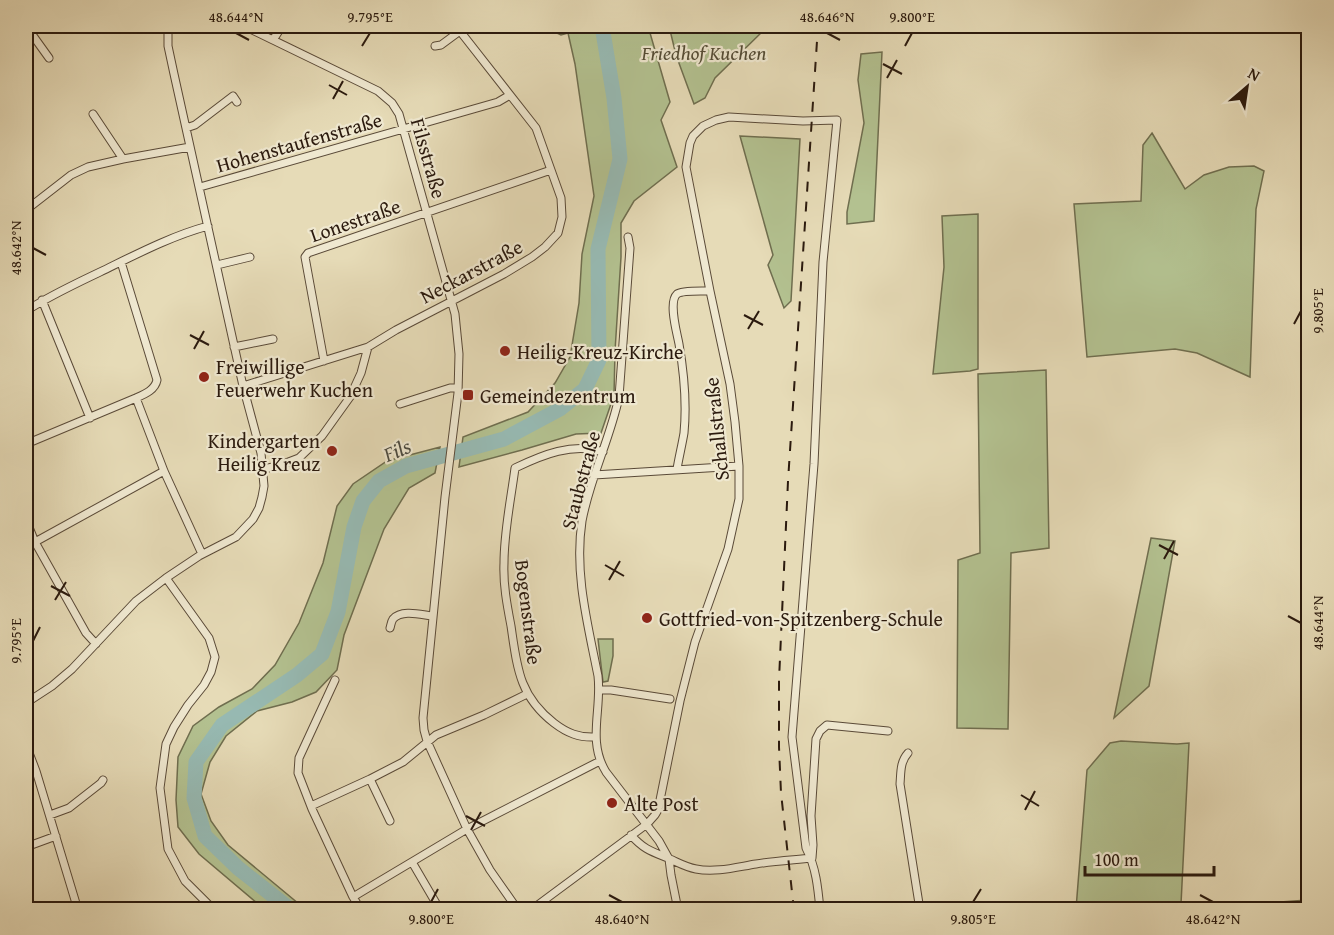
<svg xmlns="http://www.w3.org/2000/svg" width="1334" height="935" viewBox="0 0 1334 935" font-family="'Gentium Book Plus',serif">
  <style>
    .green { fill: #b3c190; stroke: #6f6e4f; stroke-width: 1.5 }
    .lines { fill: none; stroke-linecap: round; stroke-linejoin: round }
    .river { stroke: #97bab3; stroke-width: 15 }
    .street-casing { stroke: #5a4a38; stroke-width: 9 }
    .street { stroke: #efe8d0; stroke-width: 7 }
    .rail { stroke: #2b1a0e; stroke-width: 2; stroke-dasharray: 10 10; stroke-linecap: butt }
    .ticks { fill: none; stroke: #2b1a0e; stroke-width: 2 }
    .poi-dot { fill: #8f2418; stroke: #efe8d0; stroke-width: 2 }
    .labels { text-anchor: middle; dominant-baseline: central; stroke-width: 4.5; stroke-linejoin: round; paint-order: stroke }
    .park-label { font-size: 20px; font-style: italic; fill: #544c35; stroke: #efe8d0 }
    .street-label { font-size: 20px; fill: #2b1a0e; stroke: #efe8d0 }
    .poi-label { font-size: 20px; fill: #2b1a0e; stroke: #efe8d0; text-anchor: start }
    .water-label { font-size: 21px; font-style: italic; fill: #4b4a40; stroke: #efe8d0 }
    .neatline { fill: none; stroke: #2b1a0e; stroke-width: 2 }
    .ticks-label { font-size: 15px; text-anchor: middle; fill: #2b1a0e }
  </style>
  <rect width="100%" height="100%" fill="#e6dbb7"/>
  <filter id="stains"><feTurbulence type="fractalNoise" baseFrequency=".00333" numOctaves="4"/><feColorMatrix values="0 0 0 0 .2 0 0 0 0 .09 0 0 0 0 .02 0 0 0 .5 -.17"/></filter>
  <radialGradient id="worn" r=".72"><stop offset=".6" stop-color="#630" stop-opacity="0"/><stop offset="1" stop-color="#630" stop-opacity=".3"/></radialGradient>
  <!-- green -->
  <path class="green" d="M542,26H648L670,102L661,120L677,167L634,201L621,223V257L615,351L614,395L601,433L576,434L522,450L459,467L463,437L528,412L555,383L570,357L579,303L582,254L594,196L575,64L568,33L561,35Z
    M669,26H767L764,30L715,78L705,98L694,104L676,55Z
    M882,52L874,221L847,224V212L864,123L858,80L861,54Z
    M1152,133L1185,189L1204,175L1229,167L1254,166L1264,171L1256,209L1250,377L1197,353L1175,349L1087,357L1074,204L1141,201L1143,145Z
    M740,136L800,139L791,301L784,308L768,265L773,255Z
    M978,214V369L970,371L933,374L944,267L942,216Z
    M1046,370L1049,548L1011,553L1008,729L957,728L958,560L980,553L978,374Z
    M440,447L435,473L409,488L384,529L344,635L337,670L316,692L292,702L257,711L226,736L210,762L201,794L211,821L228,845L305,909H264L199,854L178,827L176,800L178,757L193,726L219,707L252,689L275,665L299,623L323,563L337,506L353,484L387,461Z
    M1151,538L1175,541L1149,686L1114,718Z
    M598,639H613V656L608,681L603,682Z
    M1121,741L1177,744L1189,743L1181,904L1155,905L1130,909H1076L1087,770L1110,743Z
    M1307,900V909H1229V906Z"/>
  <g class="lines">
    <!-- river -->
    <path class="river" d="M291,910L238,868L205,836L194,798L196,762L222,725L297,675L322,654L338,612L354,527L363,501L379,481L406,466L504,439L560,409L585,389L599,360L598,249L620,159L614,98L602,26"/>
    <defs>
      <path id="street" d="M26,26L49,58
        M244,26L378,91L392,103L399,114L455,314L459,354L458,393L445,497L423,718L424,730L427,741L467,829L490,870L518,910
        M273,40L282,26
        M435,46L441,45L460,31
        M93,114L123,159
        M186,128L195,125L233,96L237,102
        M200,187L498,102L510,95
        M26,194L33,204
        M26,210L71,175L88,167L123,159L190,147
        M628,237L630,248L619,397C610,439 590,478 582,521C574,573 588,625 598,676C602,710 587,741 606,772L659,841L669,859L671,875L678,910
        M217,265L250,257
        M42,300L90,418
        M26,311C49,296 75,284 100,272C135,255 171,236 208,226
        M234,347L273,339
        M324,361L305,257L308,253L551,170
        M243,386L368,347L396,330L504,274L532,257L545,247L558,233L562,217L561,198L536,128L456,26
        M136,398L164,471L202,554
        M400,404L450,388H458
        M26,444L136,398C145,394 155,390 157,380L121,262
        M263,469L278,466L299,458L322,436L350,397L361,373L368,347
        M677,469C679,457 682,445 684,433C687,402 684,373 679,344C677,333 668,302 677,294C682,290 703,291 710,291
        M594,475L739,466
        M26,520L35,542L86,633L96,644
        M35,542L164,471
        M166,578L209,638L215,657L211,672L204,685L188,705L174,727L166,744L160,788L168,849L185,881L214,910
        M390,628C391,625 391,622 393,619C402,609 422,615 433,616
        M335,680L299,758L298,773L312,809L353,897L361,910
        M599,690H611L670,699
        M26,703L52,686L72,669L136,601L166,578L199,556L236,537L253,519L259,508L262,497L264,486L261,453L243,386L174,74L168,46V26
        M596,737C579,738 567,733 554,723C519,696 517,667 511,626C507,605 503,584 504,563C504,531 511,499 515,468C542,455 573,442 603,452
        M26,745L36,771L78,910
        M908,753C900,762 901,772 900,784L920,910
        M370,779L390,821
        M311,806L370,779L403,762L436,735L484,715L527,694
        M50,815L69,808L101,783L103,780
        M631,835C644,850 653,852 670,859C679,863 686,867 696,869C715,873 737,867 756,864C774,861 793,860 812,858
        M26,847L56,836
        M812,858L813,845L811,816L816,739L820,731L827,725L888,731
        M412,862L440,910
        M353,897L467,829L600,761
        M531,910L647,824L655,815L658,810L680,701L695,642L728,549L739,499V466L735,422L730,384L710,291L686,167L690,143L693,136L703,126L716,120L729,117L803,121L837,120L823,262L814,464L792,737L806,848C816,867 818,888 820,910"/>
    </defs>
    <!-- street casing -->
    <use href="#street" class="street-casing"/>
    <!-- street -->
    <use href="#street" class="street"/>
    <!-- rail -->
    <path class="rail" d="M794,910L781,793L779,747V680L788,481L818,26"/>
  </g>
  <!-- ticks -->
  <path class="ticks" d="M236,33L249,40M827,33L840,40M362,46L370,33M905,46L912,33M883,64L902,74M887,78L897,60M329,85L347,95M333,99L343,81M33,248L46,255M744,315L763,325M1294,324L1301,311M748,329L759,311M190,335L209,345M194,349L204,331M1159,545L1178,555M1164,559L1174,541M605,565L624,576M609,580L620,561M51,586L70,596M55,600L66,582M1288,616L1301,623M33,641L40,627M1021,795L1039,806M1025,810L1035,791M466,816L485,826M471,830L481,812M609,895L622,902M1200,895L1213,902M431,902L438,889M973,902L981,889"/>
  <!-- markers -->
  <g class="poi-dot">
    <circle cx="505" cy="351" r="6"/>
    <circle cx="204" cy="377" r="6"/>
    <rect x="462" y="389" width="12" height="12" rx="3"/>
    <circle cx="332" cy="451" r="6"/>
    <circle cx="647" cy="618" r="6"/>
    <circle cx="612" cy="803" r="6"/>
  </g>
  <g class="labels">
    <!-- park labels -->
    <g class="park-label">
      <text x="704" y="52">Friedhof Kuchen</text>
    </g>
    <!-- street labels -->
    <g class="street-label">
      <text transform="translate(299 142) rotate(-16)">Hohenstaufenstraße</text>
      <text transform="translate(429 158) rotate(74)">Filsstraße</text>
      <text transform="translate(355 220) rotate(-19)">Lonestraße</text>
      <text transform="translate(471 271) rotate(-28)">Neckarstraße</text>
      <text transform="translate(716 429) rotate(-96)">Schallstraße</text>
      <text transform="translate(580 480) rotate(-75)">Staubstraße</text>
      <text transform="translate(529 612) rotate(83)">Bogenstraße</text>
    </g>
    <!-- poi labels -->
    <g class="poi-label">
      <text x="517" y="351">Heilig-Kreuz-Kirche</text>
      <text x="216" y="366">Freiwillige<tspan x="216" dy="23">Feuerwehr Kuchen</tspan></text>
      <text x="480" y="395">Gemeindezentrum</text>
      <text x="320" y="440" text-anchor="end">Kindergarten<tspan x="320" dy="23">Heilig Kreuz</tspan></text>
      <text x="659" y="618">Gottfried-von-Spitzenberg-Schule</text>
      <text x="624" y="803">Alte Post</text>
    </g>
    <!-- water labels -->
    <g class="water-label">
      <text transform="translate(397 450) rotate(-23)">Fils</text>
    </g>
  </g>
  <!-- margin -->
  <rect width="1334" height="935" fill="none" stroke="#e6dbb7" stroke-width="66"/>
  <!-- north arrow -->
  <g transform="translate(1247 87) rotate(29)" stroke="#efe8d0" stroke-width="4.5" paint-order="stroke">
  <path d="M0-4.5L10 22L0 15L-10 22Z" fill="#2b1a0e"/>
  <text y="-9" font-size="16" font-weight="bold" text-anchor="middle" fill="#2b1a0e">N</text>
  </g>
  <!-- scale -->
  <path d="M1085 866v9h129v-9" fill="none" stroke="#2b1a0e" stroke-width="3"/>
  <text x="1094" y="866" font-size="18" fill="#2b1a0e" stroke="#efe8d0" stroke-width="4.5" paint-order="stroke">100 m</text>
  <rect x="33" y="33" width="1268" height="869" class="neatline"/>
  <g class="ticks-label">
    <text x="236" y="22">48.644°N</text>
    <text x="370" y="22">9.795°E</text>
    <text x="827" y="22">48.646°N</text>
    <text x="912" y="22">9.800°E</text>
    <text transform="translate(16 248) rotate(-90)" y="5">48.642°N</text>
    <text transform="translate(1318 311) rotate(-90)" y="5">9.805°E</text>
    <text transform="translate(1318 623) rotate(-90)" y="5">48.644°N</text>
    <text transform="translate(16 641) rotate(-90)" y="5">9.795°E</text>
    <text x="431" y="924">9.800°E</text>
    <text x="622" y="924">48.640°N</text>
    <text x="973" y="924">9.805°E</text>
    <text x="1213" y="924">48.642°N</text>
  </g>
  <rect width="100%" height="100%" filter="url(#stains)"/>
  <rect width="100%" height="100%" fill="url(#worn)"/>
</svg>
